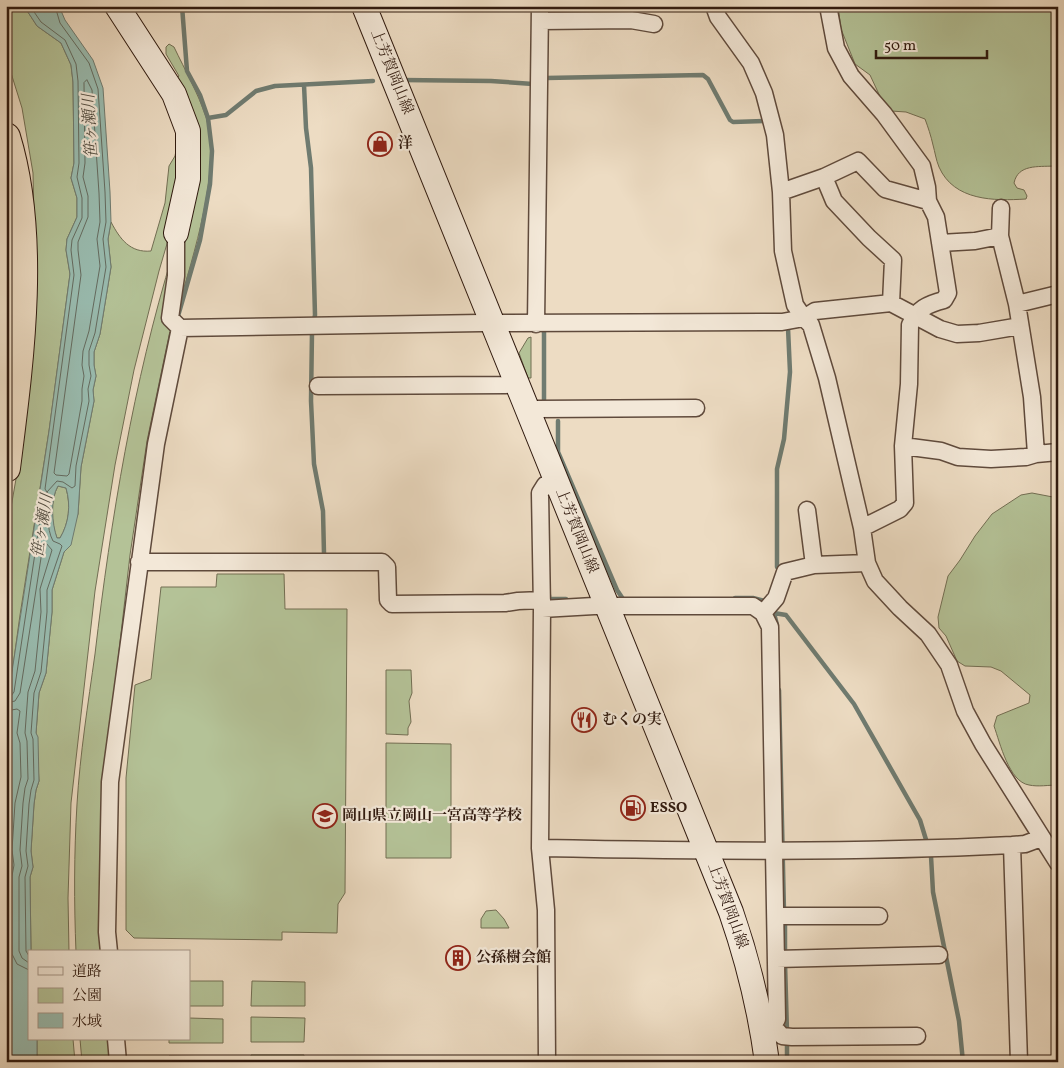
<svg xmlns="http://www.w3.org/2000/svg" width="1064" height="1068" viewBox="0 0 1064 1068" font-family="Vollkorn,'Noto Serif JP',serif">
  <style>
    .green { fill: #b4c297; stroke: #726e53 }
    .water { fill: #99bcb0; stroke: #6f7b70; fill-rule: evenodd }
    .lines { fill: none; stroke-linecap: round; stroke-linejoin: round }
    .shore { stroke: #646b60; stroke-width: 1 }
    .stream { stroke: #6f7b70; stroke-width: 4.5 }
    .street-casing { stroke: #5f4a3c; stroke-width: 19 }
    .secondary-casing { stroke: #301a0f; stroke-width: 26 }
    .highway-casing { stroke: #301a0f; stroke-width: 30 }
    .street { stroke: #f3e8d8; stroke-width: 16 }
    .secondary { stroke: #f3e8d8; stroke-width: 24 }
    .highway { stroke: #eddcc3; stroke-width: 28 }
    .labels { text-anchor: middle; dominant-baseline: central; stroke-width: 4.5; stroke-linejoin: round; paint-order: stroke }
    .street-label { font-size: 15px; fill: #301a0f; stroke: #f3e8d8 }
    .poi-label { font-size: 15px; font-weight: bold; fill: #301a0f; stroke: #f3e8d8; text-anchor: start }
    .water-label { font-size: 16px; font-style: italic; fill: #504b3f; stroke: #f3e8d8 }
  </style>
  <rect width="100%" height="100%" fill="#eddcc3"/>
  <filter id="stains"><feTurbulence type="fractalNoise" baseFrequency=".004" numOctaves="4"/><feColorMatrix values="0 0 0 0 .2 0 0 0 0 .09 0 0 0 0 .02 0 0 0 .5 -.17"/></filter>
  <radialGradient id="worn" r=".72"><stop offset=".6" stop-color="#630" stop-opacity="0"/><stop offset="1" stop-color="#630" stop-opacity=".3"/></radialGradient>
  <!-- green -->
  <path class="green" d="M6,6H24L37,26L61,43L71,65L73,82L74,163L71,178L77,198V217L67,239L66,250L70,274L49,431L20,615L6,717V536L16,479L25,405L35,271L33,173L22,108L6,57Z
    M838,6H1058V169L1054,166C1038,167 1018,164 1014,183L1017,188L1024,190L1027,196L1026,199C994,201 954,201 939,167C936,160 935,152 933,145C931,136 928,127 925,119L906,112L891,111L884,105L870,75L855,64L841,29Z
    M169,44L174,47C185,70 198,93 206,117C222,167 193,257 178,308L176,79L179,76L166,54V47Z
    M184,131L171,230L159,271L134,370L115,465L95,591L71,803L68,898L69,952H31L30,877L33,867L31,851L34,804L36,790L39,781L36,733L39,693L46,673L52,612V590L64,552L78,514L81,467L94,401L93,390L96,376L94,365V352L100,334L111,267L108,239L111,222C120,239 130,253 151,251L165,203L169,166L175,156L177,145Z
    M173,253L171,326L147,441L130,555L104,782L103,952H76C74,903 74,853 77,804C80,754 88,704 95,654C111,518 133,384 173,253Z
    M531,337V378H528L519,353L528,338Z
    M58,486L66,488C71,506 69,523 60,538H57C51,524 50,500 58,486Z
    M1032,493L1058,498V785C1049,785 1038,787 1029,785C1009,782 1000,743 994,726L997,716L1029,703L1030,695L1001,671L991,667L965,666L957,661L946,636L939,628L938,617L948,576L960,560L975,536L992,514L1021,495Z
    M217,574H284L285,609H347L345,893L338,904L337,933L282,932V940L134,938L126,930V778L135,685L151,679L161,587H216Z
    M386,670H411L412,693L409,701L411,722L408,728V735L386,734Z
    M386,743L451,744V858H386Z
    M496,910L504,919L509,928H481V919L486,911Z
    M189,981H223V1006H189Z
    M252,981L305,982V1006H251Z
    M251,1017L305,1018L304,1042H251Z
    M189,1018L223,1019V1043H169V1039H189Z
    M37,1039H73L75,1062H37Z
    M80,1039H109L111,1062H82Z
    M251,1055H304V1062H251Z
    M169,1056L222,1057V1062H169Z"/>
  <!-- water -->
  <path class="water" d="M24,6H59L65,20L93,60L103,88L110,192L111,222L108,239L111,267L100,334L94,352V365L96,376L93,390L94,401L81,467L78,514L71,545L64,552L52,590V612L46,673L39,693L36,733L38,737L39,781L36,790L34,804L31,851L33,867L30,877L31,952H29V1039H37V1062H6L7,704L49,431L70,274L66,250L67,239L77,217V198L71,178L74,163L73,82L71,65L61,43L37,26ZM58,486L66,488C71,505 69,523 60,538H57C52,524 50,499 58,486Z"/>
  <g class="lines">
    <!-- shore -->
    <path class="shore" d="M30,6L41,22L65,40L76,64L78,81L79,163L77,177L82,198V218L72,240L71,250L74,275L45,489L47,492L57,481L63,482L72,488L75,486L76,466L89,401L88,389L91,376L89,365V351L95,333L106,267L103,239L106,222L105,192L98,89L89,63L60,23L55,6
      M87,80L92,90L99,193L100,222L97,239L100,266L89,331L83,351L82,365L84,376L82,389V401L69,474L67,476L56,475L54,473L81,275L78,250V242L88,217V196L83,177L85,163L84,83Z
      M6,697L11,696L14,692L44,494L47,492L49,495C48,510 46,528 53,541L60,544L62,546L47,590V612L41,672L34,693L31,733L33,739L34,780L31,790L29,804L26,851L28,866L25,877L26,951L29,956
      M6,703L15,701L20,693L43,545L46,543L52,550L40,589L41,612L35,671L28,692L25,733L27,741L28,779L25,788L23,803L20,850L22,866L19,877V951L22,958L29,963
      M6,711L17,709L20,711L17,733L20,743L21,777L15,803L12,850L14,865L12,876V954L17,964L29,970"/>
    <!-- stream -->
    <path class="stream" d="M546,78L703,75L708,79L730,120L733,122L767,121L768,123
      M402,80L491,81L533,84
      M304,85L306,128L311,168L315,315L312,332L311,401L314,464L323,511L324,554
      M208,118L226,115L256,91L275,86L373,81
      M178,316L200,240L210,184L212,151L208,118L200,95L187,71L182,6
      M544,402V325
      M558,421V452L617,590L623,599
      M777,567V469L784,439L790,372L788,328
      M549,595V599H566
      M735,598H753L765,601
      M777,625L774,613L786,615L854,704L920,820L931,856L933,892L959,1021L963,1062
      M779,690L784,912
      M785,920V955
      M785,963L787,1032
      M787,1040V1062"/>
    <defs>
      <path id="street" d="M714,6L718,17L751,63L764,93L775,135L781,192L783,251L795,305L804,318L811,325L827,378L862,528L867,563L875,581L900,608L928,634L949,665L965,711L983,744L1058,863
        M830,6L829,11L836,48L851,76L884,114L922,166L927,187L928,201
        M540,21L631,20L654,24
        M824,177L834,201L869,238L893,260L891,303
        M781,192L824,177L858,161L885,189L928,201L936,217L948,293L944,300C928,304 917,309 910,325L909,384L903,446L905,503L900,509L862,528
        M1001,208L1000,236L1017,304L1032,397L1036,454
        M176,233V276L170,318L180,328L481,323L782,322L804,318L815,311L891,303L940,329L957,334L979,333L1020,326
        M940,243L975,241L1000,236
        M1017,304L1058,294
        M536,324L540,6
        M318,386L506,385L515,380
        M528,410L538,409L696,408
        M903,446L941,451L958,457L991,459L1026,457L1036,454L1058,452
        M807,510L814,565
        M139,562H382L387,567L388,600L392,604L505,603L518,601L542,600
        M542,609L540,493L545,485L556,482
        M763,613L776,598L785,572L814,565L867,563
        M1012,845L1019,1062
        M540,848C698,851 855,853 1012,845L1025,844L1041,838
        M777,916H879
        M109,952L107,932L110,782L156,444L180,328
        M776,959L939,955
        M773,1026L782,1036L792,1037L917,1036
        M116,1039L118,1062
        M547,1062L546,910L540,848L542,609L594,606H753L763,613L770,627L777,1019L773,1026L763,1027"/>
      <path id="secondary" d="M117,6L174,94L188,131V179L176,233
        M364,6L731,912C748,961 760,1010 767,1062"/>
      <path id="highway" d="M6,137C37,238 19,365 6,468"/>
    </defs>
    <!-- street casing -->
    <use href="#street" class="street-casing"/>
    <!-- secondary casing -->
    <use href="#secondary" class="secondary-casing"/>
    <!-- highway casing -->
    <use href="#highway" class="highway-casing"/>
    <!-- street -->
    <use href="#street" class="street"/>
    <!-- secondary -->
    <use href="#secondary" class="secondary"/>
    <!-- highway -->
    <use href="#highway" class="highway"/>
  </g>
  <!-- icons -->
  <defs>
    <symbol id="shop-ring" viewBox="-11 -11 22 22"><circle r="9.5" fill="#f3e8d8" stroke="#8f2418" stroke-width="1.5"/><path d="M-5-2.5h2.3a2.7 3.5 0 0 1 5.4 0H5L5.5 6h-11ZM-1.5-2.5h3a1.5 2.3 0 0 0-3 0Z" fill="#8f2418"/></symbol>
    <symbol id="restaurant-ring" viewBox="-11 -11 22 22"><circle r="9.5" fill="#f3e8d8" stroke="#8f2418" stroke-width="1.5"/><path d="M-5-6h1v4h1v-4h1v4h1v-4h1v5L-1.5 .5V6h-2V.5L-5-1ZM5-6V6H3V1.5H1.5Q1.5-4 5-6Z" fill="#8f2418"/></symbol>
    <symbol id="fuel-ring" viewBox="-11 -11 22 22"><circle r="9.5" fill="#f3e8d8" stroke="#8f2418" stroke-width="1.5"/><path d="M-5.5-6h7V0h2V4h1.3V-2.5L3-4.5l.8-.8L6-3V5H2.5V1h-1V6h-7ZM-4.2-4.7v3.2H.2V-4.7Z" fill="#8f2418"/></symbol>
    <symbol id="school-ring" viewBox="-11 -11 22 22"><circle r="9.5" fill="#f3e8d8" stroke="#8f2418" stroke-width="1.5"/><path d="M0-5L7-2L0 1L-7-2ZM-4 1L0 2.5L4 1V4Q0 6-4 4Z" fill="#8f2418"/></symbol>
    <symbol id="building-ring" viewBox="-11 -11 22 22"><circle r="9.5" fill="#f3e8d8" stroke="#8f2418" stroke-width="1.5"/><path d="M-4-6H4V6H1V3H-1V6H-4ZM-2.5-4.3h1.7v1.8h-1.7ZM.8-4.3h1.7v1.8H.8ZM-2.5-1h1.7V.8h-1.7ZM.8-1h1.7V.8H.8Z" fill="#8f2418"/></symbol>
  </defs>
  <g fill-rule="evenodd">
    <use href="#shop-ring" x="366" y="130" width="28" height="28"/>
    <use href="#restaurant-ring" x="570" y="706" width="28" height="28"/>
    <use href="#fuel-ring" x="619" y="794" width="28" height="28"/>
    <use href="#school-ring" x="311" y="802" width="28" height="28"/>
    <use href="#building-ring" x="444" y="944" width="28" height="28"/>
  </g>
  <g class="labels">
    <!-- street labels -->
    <g class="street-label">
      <text transform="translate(391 72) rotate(68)">上芳賀岡山線</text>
      <text transform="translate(576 531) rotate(68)">上芳賀岡山線</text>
      <text transform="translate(727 906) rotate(70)">上芳賀岡山線</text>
    </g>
    <!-- poi labels -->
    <g class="poi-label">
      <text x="398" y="144">洋</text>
      <text x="602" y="720">むくの実</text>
      <text x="650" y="808">ESSO</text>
      <text x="342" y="816">岡山県立岡山一宮高等学校</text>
      <text x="476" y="958">公孫樹会館</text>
    </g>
    <!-- water labels -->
    <g class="water-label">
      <text transform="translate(91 126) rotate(-93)">笹ヶ瀬川</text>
      <text transform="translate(43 526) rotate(-81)">笹ヶ瀬川</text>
    </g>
  </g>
  <!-- margin -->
  <rect width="1064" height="1068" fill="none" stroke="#eddcc3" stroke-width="25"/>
  <rect x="8" y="8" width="1049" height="1053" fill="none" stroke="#301a0f" stroke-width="2.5"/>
  <rect x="12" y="12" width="1039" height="1043" fill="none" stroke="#301a0f"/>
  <!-- legend -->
  <rect x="28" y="950" width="162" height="90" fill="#f3e8d8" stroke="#a59688"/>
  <rect x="38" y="967" width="25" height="8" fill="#f3e8d8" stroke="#a59688"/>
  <text x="72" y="976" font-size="15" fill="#301a0f">道路</text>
  <rect x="38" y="988" width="25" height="15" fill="#b4c297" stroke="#a59688"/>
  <text x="72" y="1000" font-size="15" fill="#301a0f">公園</text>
  <rect x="38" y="1013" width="25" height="15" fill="#99bcb0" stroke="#a59688"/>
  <text x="72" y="1026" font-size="15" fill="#301a0f">水域</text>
  <!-- scale -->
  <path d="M876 50v8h111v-8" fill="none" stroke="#301a0f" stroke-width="2.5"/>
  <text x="884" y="50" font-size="15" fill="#301a0f" stroke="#f3e8d8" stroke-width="4" paint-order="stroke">50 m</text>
  <rect width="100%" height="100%" filter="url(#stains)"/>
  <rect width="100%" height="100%" fill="url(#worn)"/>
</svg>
